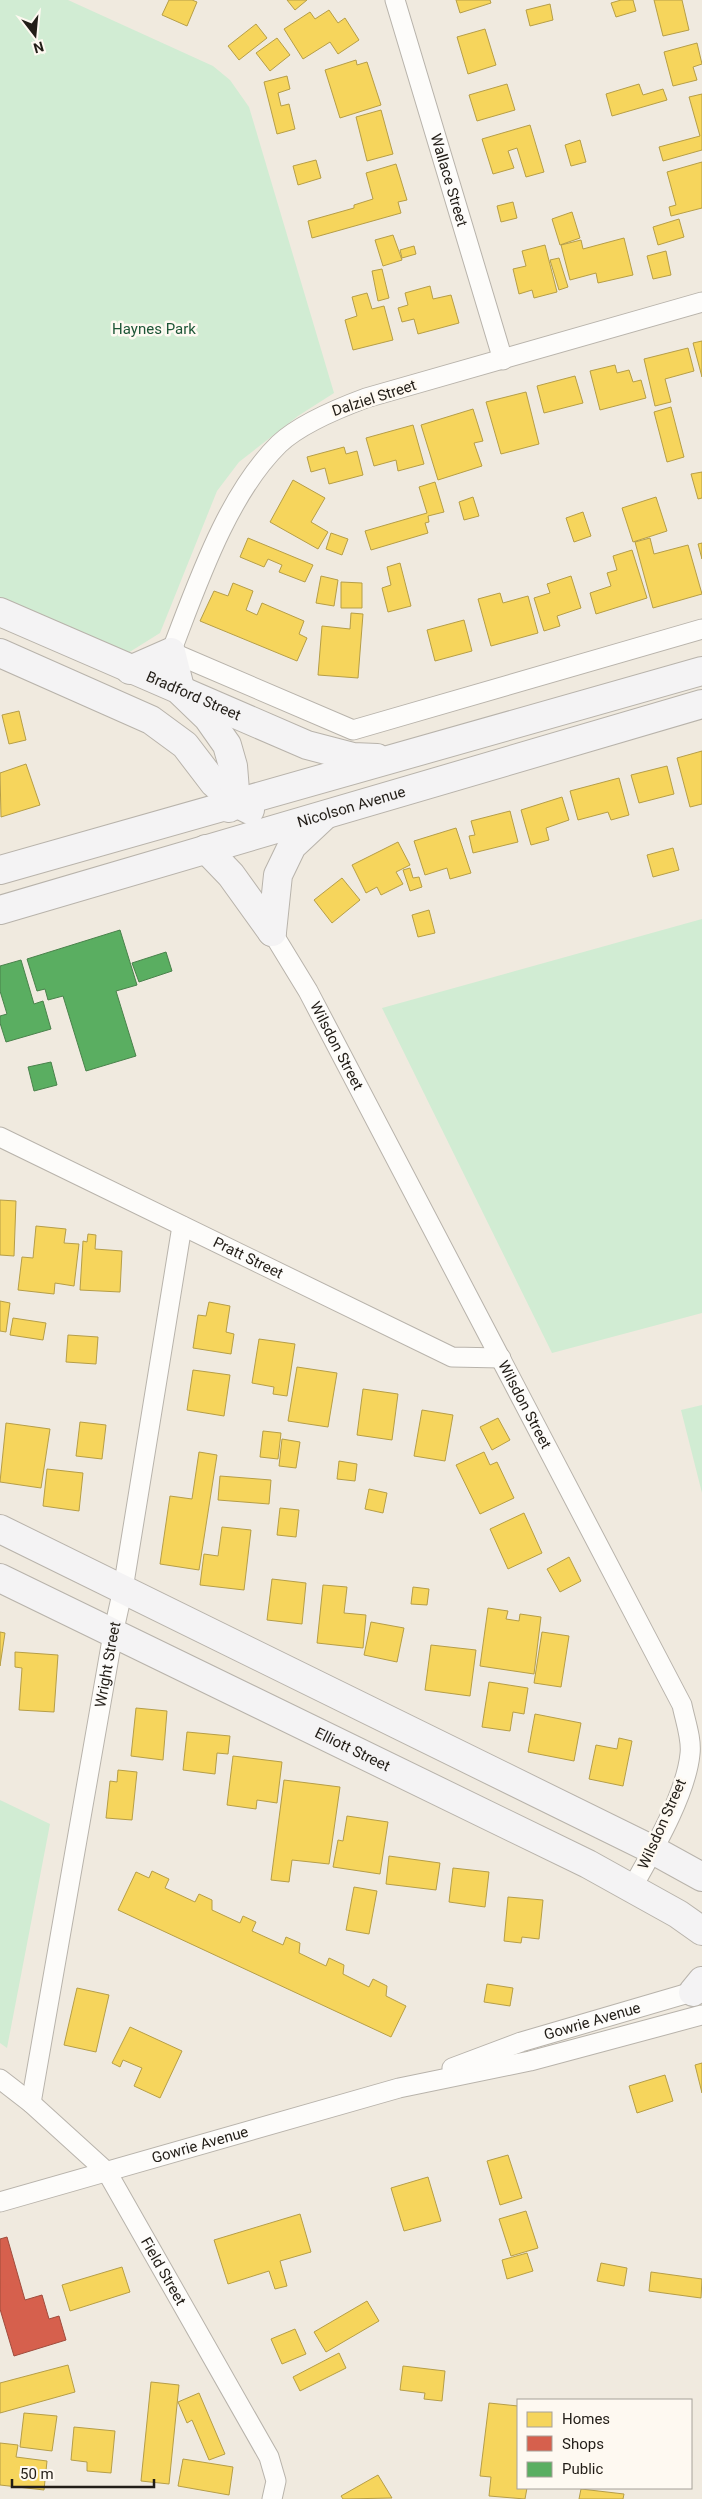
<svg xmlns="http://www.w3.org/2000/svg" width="702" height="2499" viewBox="0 0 702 2499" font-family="Roboto,sans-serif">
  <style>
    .green { fill: #d1ecd3 }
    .homes { fill: #f6d55c; stroke: #b69e47 }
    .shops { fill: #d6604d; stroke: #a04c3d }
    .public { fill: #5aae61; stroke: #49824b }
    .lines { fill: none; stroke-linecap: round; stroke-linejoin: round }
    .street-casing { stroke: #b8b3ab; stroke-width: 21 }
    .secondary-casing { stroke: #b8b3ab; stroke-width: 30 }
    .street { stroke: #fdfcfa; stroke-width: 19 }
    .secondary { stroke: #f4f3f4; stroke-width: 28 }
    .labels { text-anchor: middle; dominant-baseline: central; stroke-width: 5; stroke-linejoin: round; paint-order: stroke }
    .street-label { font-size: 15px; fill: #221d17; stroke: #fef9f1 }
    .park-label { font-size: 15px; fill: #1d5637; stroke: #fef9f1 }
  </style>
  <rect width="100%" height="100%" fill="#f0eadf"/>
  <!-- green -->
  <path class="green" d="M0,0H68L213,66L230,80L249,107L334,393L298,416L239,462L217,491L160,633L128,653L0,597Z
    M702,919V1313L552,1353L382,1008Z
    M702,1405V1493L681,1410Z
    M0,1800L50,1824L7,2048L0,2043Z"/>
  <!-- homes -->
  <path class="homes" d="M169,0H192L197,2L187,26L162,15Z
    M287,0H307L295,10Z
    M456,0H490L491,3L460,13Z
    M621,0H633L636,11L616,17L611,3Z
    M654,0H682L689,30L663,36Z
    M550,4L553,20L530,26L526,10Z
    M329,10L338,23L345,18L359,40L338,54L330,42L303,59L284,29L310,12L315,19Z
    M256,24L267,38L239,60L228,46Z
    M485,29L496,65L468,74L457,37Z
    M277,38L290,55L270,71L256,53Z
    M697,43L702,64L693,67L697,80L673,86L664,52Z
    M356,60L357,65L367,62L381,105L340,118L325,70Z
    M287,76L290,89L278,93L281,106L289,104L295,129L277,134L264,82Z
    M507,84L515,110L477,121L469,95Z
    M639,84L643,95L663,89L667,100L612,116L606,94Z
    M702,94V150L663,161L659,147L700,136L689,97Z
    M381,110L393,154L367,161L356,117Z
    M530,125L544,172L526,177L517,148L508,151L514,168L493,174L482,139Z
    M580,140L586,162L571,166L565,145Z
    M316,160L321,178L298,185L293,166Z
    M702,162V208L671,216L669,207L676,205L667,172Z
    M396,164L407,200L398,202L401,213L312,238L308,221L354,208V205L373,199L366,173Z
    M513,202L517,218L501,222L497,206Z
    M572,212L580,238L560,245L552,219Z
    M679,219L684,237L658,245L653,227Z
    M393,235L402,260L383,266L375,240Z
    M624,238L633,275L598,283L596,273L570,280L561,245L581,240L583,249Z
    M545,245L557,292L534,298L532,290L519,294L513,269L526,266L522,251Z
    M414,246L416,254L402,258L400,250Z
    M666,251L671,275L653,279L647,256Z
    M559,258L568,287L559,290L550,260Z
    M382,269L389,298L378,301L372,271Z
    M430,286L433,299L451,295L459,323L418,334L414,319L402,322L398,308L408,305L405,293Z
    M367,293L372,309L384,306L393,340L353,350L345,320L357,316L352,297Z
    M702,341V377L693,343Z
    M688,348L694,371L665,379L671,402L655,406L644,359Z
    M615,365L617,373L629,370L633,382L641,380L646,398L600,410L590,371Z
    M575,376L583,403L544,413L537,386Z
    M526,392L539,444L501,454L486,402Z
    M671,407L684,457L667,462L654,412Z
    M473,409L483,441L474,443L482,466L438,480L421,425Z
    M413,425L424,464L398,471L396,460L374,466L366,438Z
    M344,447L346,454L357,451L363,475L329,484L325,468L311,472L307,457Z
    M702,472V498L698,499L691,474Z
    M293,480L325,498L311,522L328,532L318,549L270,522Z
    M435,482L444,512L428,516L429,522L425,523L428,533L371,550L365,531L427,513L419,487Z
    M473,497L479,516L464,520L459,502Z
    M656,497L667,531L633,542L622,508Z
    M583,512L591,536L574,542L566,518Z
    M331,533L348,539L342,555L326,549Z
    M248,538L313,565L305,582L279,572L282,565L268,559L264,567L240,557Z
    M650,538L654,554L688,545L702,594L653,608L635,542Z
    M702,543V559L698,544Z
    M632,550L647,598L596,614L590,593L611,586L607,573L617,570L613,556Z
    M400,563L411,606L388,612L382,588L391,585L387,567Z
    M321,576L338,580L334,606L316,603Z
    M571,576L581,608L557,616L560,626L544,631L534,598L550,593L547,584Z
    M341,582L362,583V608H341Z
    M233,583L253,591L246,610L257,615L262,603L304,621L299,634L307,638L297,661L200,621L214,591L228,596Z
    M500,593L503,603L528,596L538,633L491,646L478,599Z
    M351,613L363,614L358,678L318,675L322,626L350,629Z
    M464,620L472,651L435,661L427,630Z
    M19,711L26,740L9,744L2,715Z
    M702,751V804L690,807L677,758Z
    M26,764L40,805L1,817L0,773Z
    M667,766L674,794L639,803L631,775Z
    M619,778L629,815L611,820L608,812L578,820L570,791Z
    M562,797L569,820L546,828L549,840L531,845L521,810Z
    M510,811L518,842L473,853L469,836L475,835L471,821Z
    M456,828L471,873L450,879L447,868L425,875L414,841Z
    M398,842L410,865L396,872L403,884L381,895L377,887L366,893L352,865Z
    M673,848L679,870L653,877L647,855Z
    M410,868L413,878L419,877L422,887L410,891L403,870Z
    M342,878L360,900L332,923L314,900Z
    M429,910L435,933L418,937L412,915Z
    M0,1200L16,1201L14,1256L0,1255Z
    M36,1226L66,1229L64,1243L79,1244L74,1286L55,1283L54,1294L18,1290L22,1257L33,1258Z
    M88,1234L96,1235L95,1249L122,1251L120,1292L80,1290L83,1241L87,1242Z
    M0,1301L10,1303L6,1332L0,1331Z
    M209,1302L230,1306L226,1332L234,1334L231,1354L193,1348L198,1315L206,1316Z
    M13,1318L46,1323L43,1340L10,1335Z
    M68,1335L98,1337L96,1364L66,1362Z
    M259,1339L295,1344L287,1396L273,1394L274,1387L252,1383Z
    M297,1367L337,1373L328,1427L288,1421Z
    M193,1370L230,1375L224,1416L187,1410Z
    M363,1389L398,1394L392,1440L357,1435Z
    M422,1410L453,1415L445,1461L414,1456Z
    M498,1418L510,1440L492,1450L480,1427Z
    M80,1422L106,1425L102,1459L76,1456Z
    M6,1423L50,1429L41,1488L0,1482Z
    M263,1431L281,1433L278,1459L260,1457Z
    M282,1439L300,1442L296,1468L279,1466Z
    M199,1452L217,1455L199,1570L160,1564L170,1496L192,1499Z
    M484,1452L490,1465L497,1462L514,1498L480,1514L456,1465Z
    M339,1461L357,1464L355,1481L337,1479Z
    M47,1469L83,1473L79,1511L43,1506Z
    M220,1476L271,1480L269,1504L218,1500Z
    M369,1489L387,1493L383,1513L365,1509Z
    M280,1508L299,1510L296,1537L277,1535Z
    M524,1513L542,1553L508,1569L490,1529Z
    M222,1527L251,1530L244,1590L200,1585L204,1554L218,1556Z
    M569,1557L581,1581L560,1592L547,1569Z
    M272,1579L306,1583L302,1624L267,1620Z
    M323,1585L347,1587L344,1613L366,1615L363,1648L317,1643Z
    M413,1587L429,1589L427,1605L411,1604Z
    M488,1608L508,1611L506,1619L519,1621L520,1614L541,1617L534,1674L480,1666Z
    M371,1622L404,1628L397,1662L364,1655Z
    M0,1632L5,1633L0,1666Z
    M542,1632L569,1636L561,1687L534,1683Z
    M431,1645L476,1650L470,1696L425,1690Z
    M15,1652L58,1655L54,1712L19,1710L22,1668L15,1667Z
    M489,1682L528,1688L524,1714L513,1712L510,1731L482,1727Z
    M136,1708L167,1711L163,1760L131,1756Z
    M535,1714L581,1723L574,1761L528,1752Z
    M187,1732L230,1736L228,1754L217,1753L215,1774L183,1770Z
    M619,1738L632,1741L623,1786L589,1779L596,1745L617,1749Z
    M233,1756L282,1762L277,1803L257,1800L256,1809L227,1805Z
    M118,1770L137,1772L132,1820L106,1818L110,1781L117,1782Z
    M284,1780L340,1787L329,1864L292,1860L289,1882L271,1880Z
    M347,1816L388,1822L380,1874L333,1867L338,1840L343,1841Z
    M389,1856L440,1863L436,1890L386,1884Z
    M453,1868L489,1872L485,1907L449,1902Z
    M152,1871L169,1879L165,1888L195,1902L199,1894L212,1900V1910L240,1923L243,1916L256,1922L252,1931L283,1945L286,1937L300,1943L299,1953L326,1966L329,1958L344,1965L343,1974L369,1987L373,1979L387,1986L386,1996L406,2006L391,2037L118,1910L136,1872L149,1878Z
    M354,1887L377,1891L369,1934L346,1930Z
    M508,1897L543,1900L539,1939L522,1937L521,1943L504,1941Z
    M487,1984L513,1988L510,2006L484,2002Z
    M77,1988L109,1995L96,2052L64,2045Z
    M130,2027L182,2051L160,2098L134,2086L142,2068L123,2060L120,2067L112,2063Z
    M702,2063V2093L695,2065Z
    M665,2075L673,2101L637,2113L629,2086Z
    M508,2155L522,2198L500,2205L487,2161Z
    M428,2177L441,2221L404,2231L391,2188Z
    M526,2211L538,2248L511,2256L499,2219Z
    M300,2214L311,2252L280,2261L287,2286L275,2289L269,2271L228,2284L214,2240Z
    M527,2253L533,2271L507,2279L502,2260Z
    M601,2263L627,2268L624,2286L597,2281Z
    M122,2267L130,2292L70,2311L62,2285Z
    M651,2272L702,2279L701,2298L649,2291Z
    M367,2301L379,2321L326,2352L314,2332Z
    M295,2329L306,2354L282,2364L271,2339Z
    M339,2353L346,2368L300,2391L293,2377Z
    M68,2365L75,2392L0,2413V2383Z
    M403,2366L445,2371L442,2401L424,2399L425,2393L400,2390Z
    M151,2382L179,2385L169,2484L141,2481Z
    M199,2393L225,2454L209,2460L192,2420L187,2423L178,2402Z
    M489,2403L518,2406V2488H527L525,2499L489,2496L491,2477L480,2476Z
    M24,2413L57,2416L52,2451L20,2447Z
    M74,2427L115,2431L111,2473L87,2471V2462L71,2460Z
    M0,2443L18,2445L16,2457L47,2461L44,2490L0,2485Z
    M183,2459L233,2467L229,2495L178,2486Z
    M378,2475L392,2498L343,2499L341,2496Z
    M581,2489L624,2494L623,2499H579Z"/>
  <!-- shops -->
  <path class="shops" d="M7,2237L25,2300L42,2295L49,2319L59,2316L66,2340L14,2356L0,2309V2239Z"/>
  <!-- public -->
  <path class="public" d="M120,930L137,985L116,991L136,1056L86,1071L63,996L48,1000L45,989L37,991L27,959Z
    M166,952L172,971L139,982L132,963Z
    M21,960L34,1004L43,1001L51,1029L6,1042L0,1023V1016L7,1014L0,991V966Z
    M51,1062L57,1085L34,1091L28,1067Z"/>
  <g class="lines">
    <defs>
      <g id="street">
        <path id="s1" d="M395,0L503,360"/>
        <path d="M702,302L366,398C339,408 300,424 279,444C227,495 197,585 171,652L353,730L702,629"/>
        <path id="s2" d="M272,932L308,991L682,1705C685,1720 692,1739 690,1754C686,1795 652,1852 632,1888"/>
        <path id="s3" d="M0,1137L452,1357L501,1358"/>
        <path id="s4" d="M452,2068L521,2042L702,1989"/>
        <path id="s5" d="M0,2079L31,2103L107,2172L269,2457L276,2481L272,2499"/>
        <path id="s6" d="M31,2103L113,1634L123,1589L182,1226"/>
        <path id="s7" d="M0,2202L399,2088L530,2061L702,2015"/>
      </g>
      <g id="secondary">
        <path id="s8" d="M0,612L307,745L353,757L377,758"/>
        <path d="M0,653L151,720L185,745L214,783L236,803L250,810"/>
        <path d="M130,670L171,652L181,692L208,718L227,745L233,766L236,803L229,808"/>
        <path d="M206,849L231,875L272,932"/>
        <path d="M0,870L702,671"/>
        <path id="s9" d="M0,910L702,704"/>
        <path d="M272,932L278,875L292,846L324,816"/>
        <path d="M0,1529L653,1850L702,1877"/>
        <path id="s10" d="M0,1578L588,1864L678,1914L702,1931"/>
        <path d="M693,1992L702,1981"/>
      </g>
    </defs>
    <!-- street casing -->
    <use href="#street" class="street-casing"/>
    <!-- secondary casing -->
    <use href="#secondary" class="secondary-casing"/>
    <!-- street -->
    <use href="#street" class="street"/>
    <!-- secondary -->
    <use href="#secondary" class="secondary"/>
  </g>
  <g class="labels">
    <!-- street labels -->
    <g class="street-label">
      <text stroke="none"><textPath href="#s1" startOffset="188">Wallace Street</textPath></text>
      <text transform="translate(374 398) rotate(-18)">Dalziel Street</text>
      <text stroke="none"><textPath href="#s8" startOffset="211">Bradford Street</textPath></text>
      <text stroke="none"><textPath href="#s9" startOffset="366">Nicolson Avenue</textPath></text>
      <text stroke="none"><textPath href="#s2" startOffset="131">Wilsdon Street</textPath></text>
      <text stroke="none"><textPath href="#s3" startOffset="276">Pratt Street</textPath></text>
      <text stroke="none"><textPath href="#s2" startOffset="536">Wilsdon Street</textPath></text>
      <text stroke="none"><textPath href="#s6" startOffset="445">Wright Street</textPath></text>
      <text stroke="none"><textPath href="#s10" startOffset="392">Elliott Street</textPath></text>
      <text transform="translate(662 1824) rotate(-66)">Wilsdon Street</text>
      <text stroke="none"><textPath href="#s4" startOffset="148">Gowrie Avenue</textPath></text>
      <text stroke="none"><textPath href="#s7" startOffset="208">Gowrie Avenue</textPath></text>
      <text stroke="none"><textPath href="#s5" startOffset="256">Field Street</textPath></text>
    </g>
    <!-- park labels -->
    <g class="park-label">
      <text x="154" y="329">Haynes Park</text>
    </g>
  </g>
  <!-- legend -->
  <rect x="517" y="2399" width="175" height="90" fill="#fef9f1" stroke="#a6a19a"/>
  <rect x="527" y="2412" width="25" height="15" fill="#f6d55c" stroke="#a6a19a"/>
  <text x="562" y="2424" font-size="15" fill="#221d17">Homes</text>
  <rect x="527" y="2436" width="25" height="15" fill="#d6604d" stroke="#a6a19a"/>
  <text x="562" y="2449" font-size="15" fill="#221d17">Shops</text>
  <rect x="527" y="2462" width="25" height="15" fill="#5aae61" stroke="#a6a19a"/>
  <text x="562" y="2474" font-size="15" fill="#221d17">Public</text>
  <!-- north arrow -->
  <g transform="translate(35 35) rotate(164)" stroke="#fef9f1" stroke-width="4" paint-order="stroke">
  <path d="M0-4L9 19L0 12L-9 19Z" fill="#221d17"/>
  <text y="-8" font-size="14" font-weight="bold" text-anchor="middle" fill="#221d17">N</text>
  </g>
  <!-- scale -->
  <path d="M12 2479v8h142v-8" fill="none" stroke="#221d17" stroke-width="2.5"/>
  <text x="20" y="2479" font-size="15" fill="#221d17" stroke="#fef9f1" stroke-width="4" paint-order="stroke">50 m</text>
</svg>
